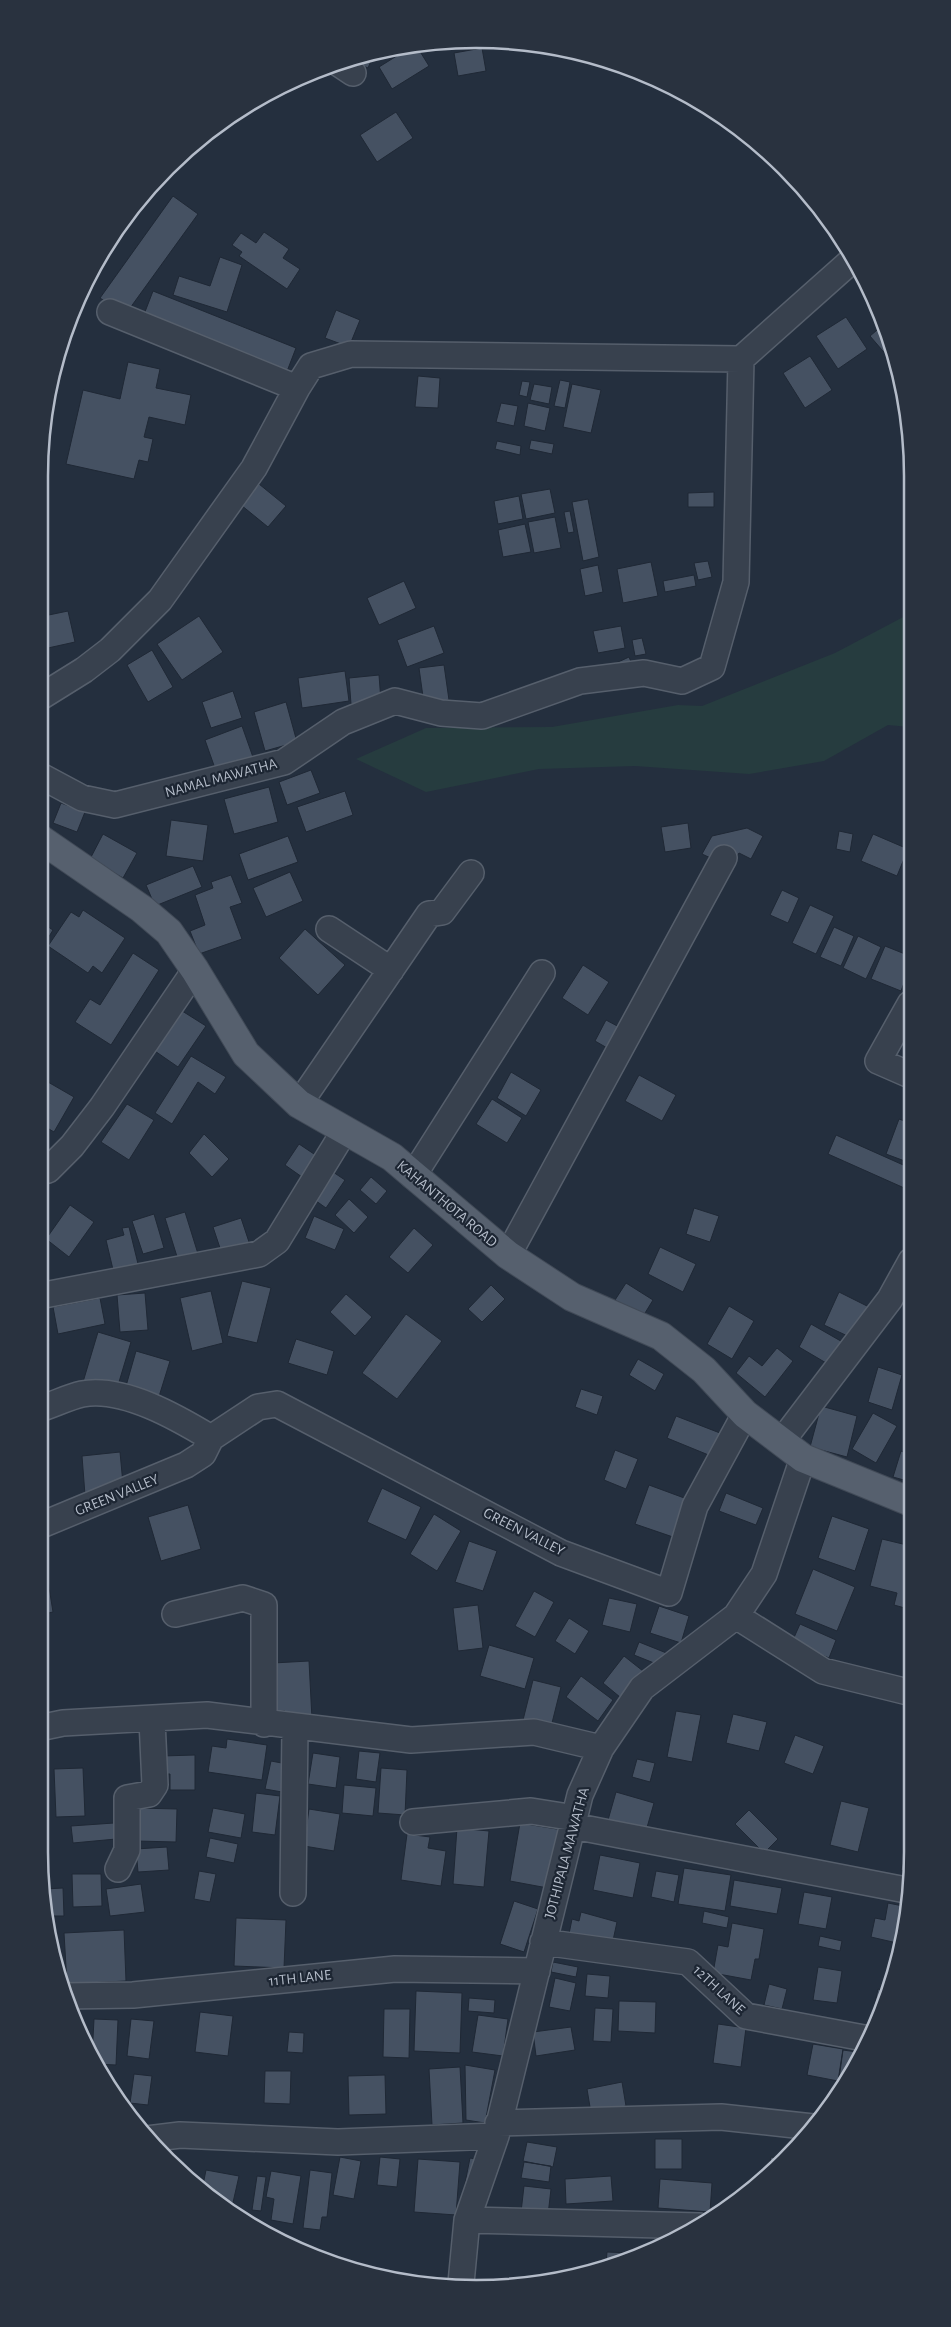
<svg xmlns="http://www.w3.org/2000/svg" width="951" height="2327" viewBox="0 0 951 2327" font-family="'Alegreya Sans',sans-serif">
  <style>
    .green { fill: #263c3f }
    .building { fill: #455162; stroke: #1f2835 }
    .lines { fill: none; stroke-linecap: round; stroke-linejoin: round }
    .minor-casing { stroke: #565f6c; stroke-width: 28 }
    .major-casing { stroke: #414a57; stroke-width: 30 }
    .minor { stroke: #38414e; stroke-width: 25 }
    .major { stroke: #56606e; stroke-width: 28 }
    .labels { text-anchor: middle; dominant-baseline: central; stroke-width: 4.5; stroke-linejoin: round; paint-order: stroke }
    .street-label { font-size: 15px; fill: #b4bcc9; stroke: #1d2633 }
    .rim { fill: none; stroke: #b4bcc9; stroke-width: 2.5 }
  </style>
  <rect width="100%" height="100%" fill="#242f3e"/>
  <!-- green -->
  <path class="green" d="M909,614V727L888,725L824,761L749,774L635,766L539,769L426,792L356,759L426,728L552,727L678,705L702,706L835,653Z"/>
  <!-- building -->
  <path class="building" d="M416,45L429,66L392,89L379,67L403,52L400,47Z
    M482,48L486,71L458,76L454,53Z
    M375,52L368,68L348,59L362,54Z
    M396,112L413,138L377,162L360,135Z
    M170,166L172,168L83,288L97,257L147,188Z
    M173,196L198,214L125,315L100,298Z
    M264,232L289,249L283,258L300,269L287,289L239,256L242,252L232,245L241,233L256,243Z
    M220,257L242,265L227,312L173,295L179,276L210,286Z
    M153,291L296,348L286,374L143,317Z
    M336,310L360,320L349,347L325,338Z
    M846,317L867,349L838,369L816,336Z
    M883,325L891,354L888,357L870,336Z
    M810,356L832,390L805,408L783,373Z
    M128,362L160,369L156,388L191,395L185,425L149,417L144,437L153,439L148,462L139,460L134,479L66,464L83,390L120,399Z
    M418,376L440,378L438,408L415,407Z
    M560,380L570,382L565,408L554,406Z
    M522,381L530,382L527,397L519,395Z
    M534,384L552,387L549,404L530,400Z
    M572,384L601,390L591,433L563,427Z
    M501,403L518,406L514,426L496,422Z
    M528,403L550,408L545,431L524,426Z
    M531,440L554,444L552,454L529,449Z
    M497,441L521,446L520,455L495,449Z
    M259,484L286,506L268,527L241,505Z
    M550,489L555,513L526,519L521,494Z
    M714,492V507H688V493Z
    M519,496L523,519L498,524L494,501Z
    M588,499L599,557L583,561L572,502Z
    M570,511L574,532L568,533L564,512Z
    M555,517L561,548L534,553L528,522Z
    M525,524L531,552L503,557L498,530Z
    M708,561L712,577L698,580L694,563Z
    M651,562L658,596L623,603L617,569Z
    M598,565L603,592L585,596L580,569Z
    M694,575L696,586L665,592L663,581Z
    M404,581L416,608L379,625L367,598Z
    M68,611L75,642L39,650V617Z
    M199,616L223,652L182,680L157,644Z
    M434,626L444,653L407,667L397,640Z
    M621,626L625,648L598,653L593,631Z
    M642,638L646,654L635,656L632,640Z
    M152,650L173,687L148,702L127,665Z
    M629,657L634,669L622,675L616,663Z
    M444,665L449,700L424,704L419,668Z
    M345,671L349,701L302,708L298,678Z
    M379,675L381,701L351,704L349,678Z
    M233,691L242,718L211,728L202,702Z
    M286,702L297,742L265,751L254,712Z
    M242,726L254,760L217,774L205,740Z
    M311,770L320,793L287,805L279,782Z
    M269,787L278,822L234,834L224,799Z
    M345,791L353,815L306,832L297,807Z
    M61,803L85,812L77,832L53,823Z
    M171,820L208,825L203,861L166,856Z
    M688,823L691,848L665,852L661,827Z
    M747,828L763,836L751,859L739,853L737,856L724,849L717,861L702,854L712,836Z
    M839,831L853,834L850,852L836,849Z
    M103,834L137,853L123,878L90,859Z
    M873,834L908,849L897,876L861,861Z
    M288,836L298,862L248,880L239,854Z
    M193,866L202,887L155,906L146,885Z
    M290,872L303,901L266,917L253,888Z
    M231,875L242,903L230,907L242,939L199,954L190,931L205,925L195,895L213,888L211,882Z
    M782,890L799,898L788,923L770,915Z
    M810,905L834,916L816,954L792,943Z
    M83,910L125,938L102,973L93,966L88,973L48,946L71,912L79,917Z
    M39,921L53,930L39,953Z
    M834,927L854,936L841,966L820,957Z
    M305,929L345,965L318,995L279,958Z
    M858,936L881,947L866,979L843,968Z
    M885,946L910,956V977L907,975L901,991L871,979Z
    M133,953L159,970L111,1045L75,1022L90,999L100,1005Z
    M583,965L609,982L588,1015L562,998Z
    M179,1009L206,1026L178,1067L152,1049Z
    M606,1020L621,1028L609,1049L595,1041Z
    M191,1056L226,1077L215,1094L198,1082L172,1124L155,1113Z
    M511,1072L541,1090L526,1116L497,1098Z
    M639,1075L676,1095L662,1121L625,1101Z
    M48,1082L74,1097L54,1132L39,1123V1097Z
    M492,1099L522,1118L507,1143L476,1124Z
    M127,1104L154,1120L129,1160L101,1142Z
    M899,1119L910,1123V1163L886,1154Z
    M204,1134L229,1159L212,1177L189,1153Z
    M836,1135L910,1168L911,1191L828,1154Z
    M299,1144L317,1156L302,1177L285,1165Z
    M330,1170L345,1180L326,1208L312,1198Z
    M371,1177L387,1191L376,1204L360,1190Z
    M349,1199L368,1217L354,1233L335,1215Z
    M70,1205L94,1222L69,1257L46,1239Z
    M694,1208L719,1216L710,1242L686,1234Z
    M185,1212L199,1257L179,1263L165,1218Z
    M154,1214L164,1248L143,1254L132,1221Z
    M314,1216L344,1229L335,1250L305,1238Z
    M241,1218L251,1248L223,1257L213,1227Z
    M129,1227L140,1272L115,1278L106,1240L124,1235L122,1228Z
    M414,1228L433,1245L408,1273L389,1257Z
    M660,1247L696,1264L683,1292L648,1274Z
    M39,1254L50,1290L39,1294Z
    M242,1281L271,1288L257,1343L227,1336Z
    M626,1283L653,1300L642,1318L615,1300Z
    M491,1285L505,1299L482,1322L468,1309Z
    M211,1291L223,1343L192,1351L180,1298Z
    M839,1292L869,1307L854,1339L824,1325Z
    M145,1293L148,1330L120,1332L117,1295Z
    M346,1294L372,1317L355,1336L330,1312Z
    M100,1298L105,1324L58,1334L53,1307Z
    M729,1306L754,1321L732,1359L707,1344Z
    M406,1314L442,1341L397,1399L362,1373Z
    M42,1318L49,1343L39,1347V1319Z
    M811,1324L846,1344L833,1367L799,1347Z
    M98,1332L131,1342L116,1392L83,1382Z
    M296,1339L334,1351L327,1375L288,1363Z
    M777,1348L793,1361L765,1397L736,1373L749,1356L762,1366Z
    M136,1351L170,1361L157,1403L124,1393Z
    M638,1359L664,1374L655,1391L629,1375Z
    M878,1367L902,1375L892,1410L868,1402Z
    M581,1389L603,1396L597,1415L575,1407Z
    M821,1406L857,1416L847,1457L810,1447Z
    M873,1413L897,1426L876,1463L852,1449Z
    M676,1416L720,1433L711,1456L667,1438Z
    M615,1450L638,1459L626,1489L604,1480Z
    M901,1451L911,1455V1482L893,1477Z
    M120,1452L123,1484L103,1486L104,1493L85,1495L82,1456Z
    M649,1485L687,1499L673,1537L635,1524Z
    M382,1488L421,1507L406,1540L367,1522Z
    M726,1493L763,1508L756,1525L719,1511Z
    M188,1505L201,1549L161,1561L148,1517Z
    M434,1514L461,1531L437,1571L410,1554Z
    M832,1516L869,1529L855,1571L818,1558Z
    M882,1539L911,1546L912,1610L894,1605L897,1593L870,1586Z
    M469,1541L497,1551L483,1591L455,1582Z
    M45,1562L53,1612L39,1615V1563Z
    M813,1569L855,1587L837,1631L795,1614Z
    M534,1591L554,1602L535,1637L515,1626Z
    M609,1598L637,1604L630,1632L602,1625Z
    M478,1605L483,1648L458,1651L453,1608Z
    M659,1606L689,1616L681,1643L650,1633Z
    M569,1618L589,1631L575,1654L555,1641Z
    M800,1624L836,1640L829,1658L792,1642Z
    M639,1642L669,1654L664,1667L634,1655Z
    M489,1645L534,1658L525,1689L480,1676Z
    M624,1656L648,1675L626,1702L603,1683Z
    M309,1661L312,1719L285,1721V1711H276L273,1663Z
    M581,1676L613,1700L598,1721L566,1697Z
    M533,1680L561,1687L551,1727L523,1720Z
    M676,1711L701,1715L692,1762L667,1757Z
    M733,1714L767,1722L759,1751L726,1743Z
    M795,1735L824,1746L813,1774L784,1763Z
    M227,1739L267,1745L262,1780L208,1772L212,1746L226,1748Z
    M359,1751L380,1753L376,1782L356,1779Z
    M313,1753L340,1757L336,1788L308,1784Z
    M195,1755V1790H170V1774H162V1756Z
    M637,1759L655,1763L650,1782L632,1777Z
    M271,1761L287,1764L282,1792L265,1789Z
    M83,1768L85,1816L56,1817L54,1769Z
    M381,1768L407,1770L405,1815L378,1813Z
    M344,1785L376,1788L373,1816L342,1813Z
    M616,1792L654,1803L646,1831L608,1820Z
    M256,1793L280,1796L275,1835L252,1832Z
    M841,1801L869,1808L858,1852L830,1845Z
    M137,1808L177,1809L176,1842L136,1841Z
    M213,1808L245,1814L241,1838L208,1832Z
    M309,1809L340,1814L334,1851L304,1846Z
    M749,1810L778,1839L764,1853L735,1824Z
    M912,1817V1838L909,1837Z
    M114,1823L116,1839L73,1843L71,1826Z
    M520,1823L563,1830L553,1889L510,1881Z
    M457,1828L489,1831L484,1887L453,1884Z
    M407,1834L430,1837L428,1848L446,1851L441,1886L401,1880Z
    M210,1838L238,1844L234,1863L206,1857Z
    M167,1847L169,1870L138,1872L136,1849Z
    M906,1848L912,1849L909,1872L901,1870Z
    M600,1855L640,1863L633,1898L593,1890Z
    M684,1868L731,1875L725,1911L678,1904Z
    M199,1871L216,1874L210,1902L194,1899Z
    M656,1871L679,1875L674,1902L651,1897Z
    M72,1874H101L102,1906L73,1907Z
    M734,1880L782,1888L777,1914L730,1906Z
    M141,1884L145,1912L110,1916L106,1889Z
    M63,1888L64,1916H49L45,1889Z
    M804,1892L832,1897L826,1929L798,1924Z
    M514,1901L538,1909L524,1952L500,1944Z
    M888,1903L903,1906L897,1943L871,1937L875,1918L885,1920Z
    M704,1911L729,1917L727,1928L702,1923Z
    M581,1912L617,1922L612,1945L568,1939L572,1919L579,1921Z
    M236,1918L286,1920L284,1968L234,1966Z
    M732,1923L764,1929L759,1959H755L751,1980L713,1973L718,1945L728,1947Z
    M124,1930L126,1981L67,1984L64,1933Z
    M820,1936L842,1941L840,1951L818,1946Z
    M553,1962L578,1967L576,1977L551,1972Z
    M818,1967L842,1971L837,2003L813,2000Z
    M587,1974L610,1976L608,1998L585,1996Z
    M555,1978L576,1983L570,2011L549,2007Z
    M769,1984L787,1989L782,2009L764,2005Z
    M878,1989L889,1992L871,2026H870Z
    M416,1991L462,1993L460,2053L414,2051Z
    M469,1998L495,2000L494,2013L468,2011Z
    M619,2001L656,2002L655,2033L618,2031Z
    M595,2008L613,2009L611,2042L593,2041Z
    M384,2009H410L409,2058L383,2057Z
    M200,2012L233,2016L228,2056L195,2052Z
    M478,2015L508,2019L503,2056L472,2052Z
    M94,2019L118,2020L116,2065L95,2064L92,2057Z
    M131,2019L154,2021L149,2059L127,2056Z
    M718,2024L746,2028L741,2067L713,2063Z
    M571,2027L575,2050L536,2056L533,2032Z
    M289,2032L304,2033L303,2053L287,2052Z
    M813,2044L843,2049L838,2081L807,2075Z
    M843,2050L857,2052L838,2086Z
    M465,2065L495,2070L485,2123L466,2120Z
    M460,2067L463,2123L432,2125L429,2069Z
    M265,2071H291L290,2104L264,2103Z
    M134,2074L152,2076L148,2105L130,2103Z
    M385,2075L386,2114L349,2115L348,2076Z
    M622,2082L626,2106L591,2113L587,2089Z
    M655,2139H682V2169H655Z
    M527,2142L557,2147L553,2167L523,2161Z
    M340,2157L361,2161L354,2199L333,2195Z
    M380,2157L400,2159L397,2187L377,2185Z
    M771,2157L783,2159L767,2176Z
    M470,2158L481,2160L473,2195L463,2193Z
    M418,2159L460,2162L456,2215L414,2212Z
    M524,2162L551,2166L549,2182L521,2178Z
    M206,2170L239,2176L232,2207L203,2185Z
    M310,2170L332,2173L327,2217H322L320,2230L303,2228Z
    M271,2171L301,2176L293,2224L271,2220L274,2199L266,2197Z
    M257,2176L266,2177L261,2211L252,2210Z
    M611,2176L613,2201L566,2204L565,2179Z
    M660,2179L712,2183L710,2212L658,2208Z
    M524,2186L551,2189L548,2215L521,2212Z
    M607,2252L632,2253L606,2263Z"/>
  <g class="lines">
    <defs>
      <path id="minor" d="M338,63L353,73
        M110,312L297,388
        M39,698L84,670L110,650L160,600L254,468L297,388L311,366L351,354L741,359L850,262
        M39,775L82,798L115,805L284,762L343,722L395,701L441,713L482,716L580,681L644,673L682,681L712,667L736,582L741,359
        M329,929L391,970
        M910,1004L878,1061L910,1075
        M299,1104L429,914L442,912L471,873
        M39,1172L48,1170L72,1146L102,1107L195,970
        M413,1176L542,973
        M508,1255L724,858
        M39,1296L259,1254L277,1241L345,1130
        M39,1409C53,1405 68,1397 82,1394C123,1386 178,1418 211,1438
        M782,1441L890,1299L911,1261
        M39,1526L186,1465L203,1454L211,1438L258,1407L277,1404L561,1553L669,1593L695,1506L745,1414
        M175,1614L243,1598L264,1605V1724
        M736,1616L823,1671L912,1693
        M39,1728L63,1723L207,1715L411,1740L534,1732L601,1748
        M413,1822L531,1811L575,1818
        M573,1826L906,1890
        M118,1869L127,1850V1798L149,1794L155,1785L152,1720
        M293,1893L295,1727
        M543,1942L688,1962L746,2016L864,2038
        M64,1996L133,1995L395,1969L537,1971
        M498,2123L721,2117L813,2127
        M147,2139L180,2135L338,2142L496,2136
        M467,2220L699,2226
        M461,2283L467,2220L496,2136L580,1795L601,1748L642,1688L736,1616L764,1574L803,1458"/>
      <path id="major" d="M39,838L142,909L169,932L195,970L246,1054L299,1104L392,1157L508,1255L572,1297L661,1336L704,1370L745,1414L803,1458L911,1502"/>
    </defs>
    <!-- minor casing -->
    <use href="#minor" class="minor-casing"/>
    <!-- major casing -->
    <use href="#major" class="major-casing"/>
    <!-- minor -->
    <use href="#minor" class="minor"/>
    <!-- major -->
    <use href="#major" class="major"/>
  </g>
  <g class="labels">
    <!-- street labels -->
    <g class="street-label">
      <text transform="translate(221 778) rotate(-15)">NAMAL MAWATHA</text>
      <text transform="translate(447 1204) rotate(40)">KAHANTHOTA ROAD</text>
      <text transform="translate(117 1495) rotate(-22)">GREEN VALLEY</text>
      <text transform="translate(524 1532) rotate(27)">GREEN VALLEY</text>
      <text transform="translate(567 1853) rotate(-75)">JOTHIPALA MAWATHA</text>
      <text transform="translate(300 1978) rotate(-6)">11TH LANE</text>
      <text transform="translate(719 1990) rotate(43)">12TH LANE</text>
    </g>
  </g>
  <!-- crop -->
  <path d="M0 0H951V2327H0ZM476 48H476A428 428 0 0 1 904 476V1852A428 428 0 0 1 476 2280H476A428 428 0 0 1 48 1852V476A428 428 0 0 1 476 48Z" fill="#29323f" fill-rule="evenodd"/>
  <path class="rim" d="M476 48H476A428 428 0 0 1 904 476V1852A428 428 0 0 1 476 2280H476A428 428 0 0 1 48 1852V476A428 428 0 0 1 476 48Z"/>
</svg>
